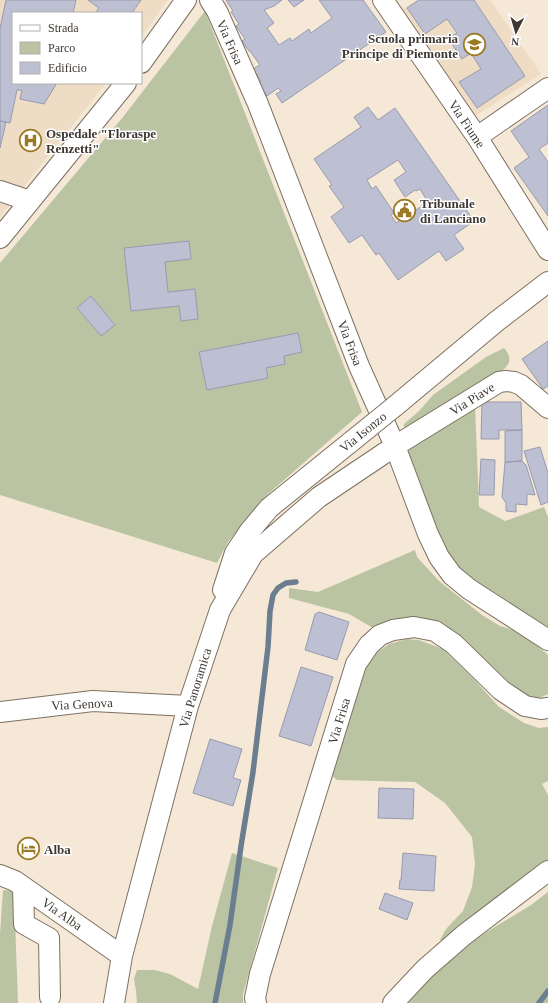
<svg xmlns="http://www.w3.org/2000/svg" width="548" height="1003" viewBox="0 0 548 1003" font-family="'Times New Roman',serif">
  <style>
    .built { fill: #eedcc4 }
    .green { fill: #bbc4a2 }
    .lines { fill: none; stroke-linecap: round; stroke-linejoin: round }
    .stream { stroke: #6a7e8f; stroke-width: 5.5 }
    .building { fill: #bdbfd2; stroke: #999aad; fill-rule: evenodd }
    .minor-casing { stroke: #7d7162; stroke-width: 22 }
    .minor { stroke: #fff; stroke-width: 20 }
    .minor-bridge-casing { stroke: #7d7162; stroke-width: 22; stroke-linecap: butt }
    .minor-bridge { stroke: #fff; stroke-width: 20 }
    .labels { text-anchor: middle; dominant-baseline: central; stroke-width: 3; stroke-linejoin: round; paint-order: stroke }
    .poi-label { font-size: 13px; font-weight: bold; fill: #3e3832; stroke: #fff; text-anchor: start }
    .street-label { font-size: 13px; fill: #3e3832; stroke: #fff }
  </style>
  <rect width="100%" height="100%" fill="#f5e8d6"/>
  <!-- built -->
  <path class="built" d="M0,0H168L141,37V13H13V83H106L0,217Z
    M416,0H490L541,74L475,116L403,9Z"/>
  <!-- green -->
  <path class="green" d="M205,11L362,412L268,494L228,542L217,563L0,495V263L123,117Z
    M504,348C506,350 509,354 509,357C512,365 499,373 494,378L404,429V424L419,411L433,395L486,357Z
    M475,405L479,507L505,521L544,507L548,517V629L475,584L453,561L441,542L406,450Z
    M415,550L417,557L439,581L482,615L500,626L510,629L534,643L548,655V694L537,699L529,697L490,668L409,620L383,622L373,628L349,614L289,598V588L318,592Z
    M407,639L419,640L443,649L473,678L499,707L524,723L539,728L548,727V781L542,784L548,795V866L449,944L440,940L446,929L463,911L472,887L475,864L472,837L445,803L415,782L337,780L331,775L365,669L375,654L389,644Z
    M232,853L278,868L243,994V1003H137L136,991L134,979L137,970H154L170,974L198,989L212,926Z
    M3,890L14,891L18,1003H0V934Z
    M548,892V1003H408L429,979L472,941L531,905Z"/>
  <g class="lines">
    <!-- stream -->
    <path class="stream" d="M215,1003L230,925L241,846L253,772L268,647L270,611L273,595L278,588L286,583L296,582
      M539,1003L548,991"/>
  </g>
  <!-- building -->
  <path class="building" d="M6,0H76L73,13H13V83H57L44,104L20,99L22,90H17L10,123L0,121V28Z
    M88,0H141L132,13H95L99,8Z
    M226,0H282L274,6L264,10L274,23L267,28L279,45L290,38L292,41L309,29L311,33L332,18L319,0H363L386,32L282,103L276,94L281,91L278,88L267,96L258,83L261,81L253,69L260,65L250,51H249L242,41L245,39L236,26L239,24L231,12L233,11Z
    M288,0H304L294,7Z
    M419,0H474L525,76L477,108L459,82L481,69L471,53L462,59L448,38L457,33L447,19L425,34L407,8Z
    M548,105V143L539,149L548,162V216L514,168L529,157L511,131Z
    M368,107L378,120L395,108L474,221L454,235L464,249L446,261L439,251L398,280L379,253L376,255L362,235L349,243L331,217L344,207L329,186L332,185L314,159L361,127L354,117ZM398,160L406,172L394,180L405,197L415,190L416,191L420,189L428,202L396,223L391,215L394,213L376,186L372,189L367,180Z
    M0,121L6,122L0,148Z
    M189,241L191,259L165,262L168,292L195,289L198,319L181,321L179,306L131,311L124,248Z
    M91,296L115,325L101,336L77,308Z
    M298,333L302,352L284,356L285,364L266,368L268,378L207,390L199,352Z
    M548,341V386L543,389L522,359Z
    M482,402H521L522,430H499V439H481Z
    M522,430V461L505,462V431Z
    M540,447L548,473V502L541,505L524,451Z
    M481,459L495,460L494,495H479Z
    M522,461L526,465L535,495L527,494V505L516,504V512L506,511V503L502,497L505,462Z
    M319,612L349,622L337,660L305,650L315,614Z
    M301,667L333,677L311,746L279,736Z
    M210,739L242,749L233,778L241,780L233,806L193,793Z
    M379,788L414,789L413,819L378,818Z
    M403,853L436,856L434,891L399,889L400,880H401Z
    M385,893L413,903L407,920L379,909Z"/>
  <g class="lines">
    <defs>
      <path id="minor" d="M210,0L217,11L258,104L359,366L395,446L428,534L439,557L452,575L469,589L548,640
        M383,0L477,137L548,250
        M141,63L186,0
        M477,137L548,88
        M0,191L30,201
        M0,238L126,83
        M394,407L497,321L548,282
        M223,590L235,553L249,532L269,508L352,441
        M0,712L93,701L188,706
        M0,875L15,881L122,956
        M23,887L24,924L49,938L50,997
        M114,1003L122,956L188,706L220,610L253,554L319,497L395,446L499,382L506,381L514,382L521,385L548,408
        M256,1003L255,998L260,974L356,664L369,645L380,635L393,630L414,627L435,631L454,644L501,690L525,706L541,709L548,708
        M393,1003L425,969L464,935L548,871"/>
    </defs>
    <!-- minor casing -->
    <use href="#minor" class="minor-casing"/>
    <!-- minor -->
    <use href="#minor" class="minor"/>
    <defs>
      <path id="minor-bridge" d="M352,441L394,407"/>
    </defs>
    <!-- minor-bridge casing -->
    <use href="#minor-bridge" class="minor-bridge-casing"/>
    <!-- minor-bridge -->
    <use href="#minor-bridge" class="minor-bridge"/>
  </g>
  <!-- icons -->
  <defs>
    <symbol id="school-ring" viewBox="-11 -11 22 22"><circle r="9.5" fill="#fff" stroke="#9a7a24" stroke-width="1.5"/><path d="M0-5L7-2L0 1L-7-2ZM-4 1L0 2.5L4 1V4Q0 6-4 4Z" fill="#9a7a24"/></symbol>
    <symbol id="hospital-ring" viewBox="-11 -11 22 22"><circle r="9.5" fill="#fff" stroke="#9a7a24" stroke-width="1.5"/><path d="M-5-5h3v3.5h4V-5h3V5h-3V1.5h-4V5h-3Z" fill="#9a7a24"/></symbol>
    <symbol id="civic-ring" viewBox="-11 -11 22 22"><circle r="9.5" fill="#fff" stroke="#9a7a24" stroke-width="1.5"/><path d="M-.6-6.5H3V-4.5H.6V-3L4-1V1h2V6H-6V1h2V-1L-.6-3ZM-1.2 2.5V6h2.4V2.5Z" fill="#9a7a24"/></symbol>
    <symbol id="hotel-ring" viewBox="-11 -11 22 22"><circle r="9.5" fill="#fff" stroke="#9a7a24" stroke-width="1.5"/><path d="M-6-4.5h1.5V1H6V5H4.5V3h-9V5H-6ZM-4 0a1.8 1.8 0 1 1 3.6 0ZM.5 0V-2.5h3Q6-2.5 6 0Z" fill="#9a7a24"/></symbol>
  </defs>
  <g fill-rule="evenodd">
    <use href="#school-ring" x="462" y="32" width="25" height="25"/>
    <use href="#hospital-ring" x="18" y="128" width="25" height="25"/>
    <use href="#civic-ring" x="392" y="198" width="25" height="25"/>
    <use href="#hotel-ring" x="16" y="836" width="25" height="25"/>
  </g>
  <g class="labels">
    <!-- poi labels -->
    <g class="poi-label">
      <text x="458" y="38" text-anchor="end">Scuola primaria<tspan x="458" dy="15">Principe di Piemonte</tspan></text>
      <text x="46" y="133">Ospedale "Floraspe<tspan x="46" dy="15">Renzetti"</tspan></text>
      <text x="420" y="203">Tribunale<tspan x="420" dy="15">di Lanciano</tspan></text>
      <text x="44" y="849">Alba</text>
    </g>
    <!-- street labels -->
    <g class="street-label">
      <text transform="translate(230 42) rotate(66)">Via Frisa</text>
      <text transform="translate(467 124) rotate(56)">Via Fiume</text>
      <text transform="translate(350 343) rotate(69)">Via Frisa</text>
      <text transform="translate(472 399) rotate(-32)">Via Piave</text>
      <text transform="translate(363 432) rotate(-39)">Via Isonzo</text>
      <text transform="translate(195 688) rotate(-73)">Via Panoramica</text>
      <text transform="translate(82 704) rotate(-3)">Via Genova</text>
      <text transform="translate(339 721) rotate(-73)">Via Frisa</text>
      <text transform="translate(62 914) rotate(35)">Via Alba</text>
    </g>
  </g>
  <!-- legend -->
  <rect x="12" y="12" width="130" height="72" fill="#ffffff" stroke="#b2afad"/>
  <rect x="20" y="25" width="20" height="6" fill="#ffffff" stroke="#b2afad"/>
  <text x="48" y="32" font-size="12" fill="#3e3832">Strada</text>
  <rect x="20" y="42" width="20" height="12" fill="#bbc4a2" stroke="#b2afad"/>
  <text x="48" y="52" font-size="12" fill="#3e3832">Parco</text>
  <rect x="20" y="62" width="20" height="12" fill="#bdbfd2" stroke="#b2afad"/>
  <text x="48" y="72" font-size="12" fill="#3e3832">Edificio</text>
  <!-- north arrow -->
  <g transform="translate(516 32) rotate(185)" stroke="#ffffff" stroke-width="3" paint-order="stroke">
  <path d="M0-3L7 15L0 10L-7 15Z" fill="#3e3832"/>
  <text y="-6" font-size="11" font-weight="bold" text-anchor="middle" fill="#3e3832">N</text>
  </g>
</svg>
